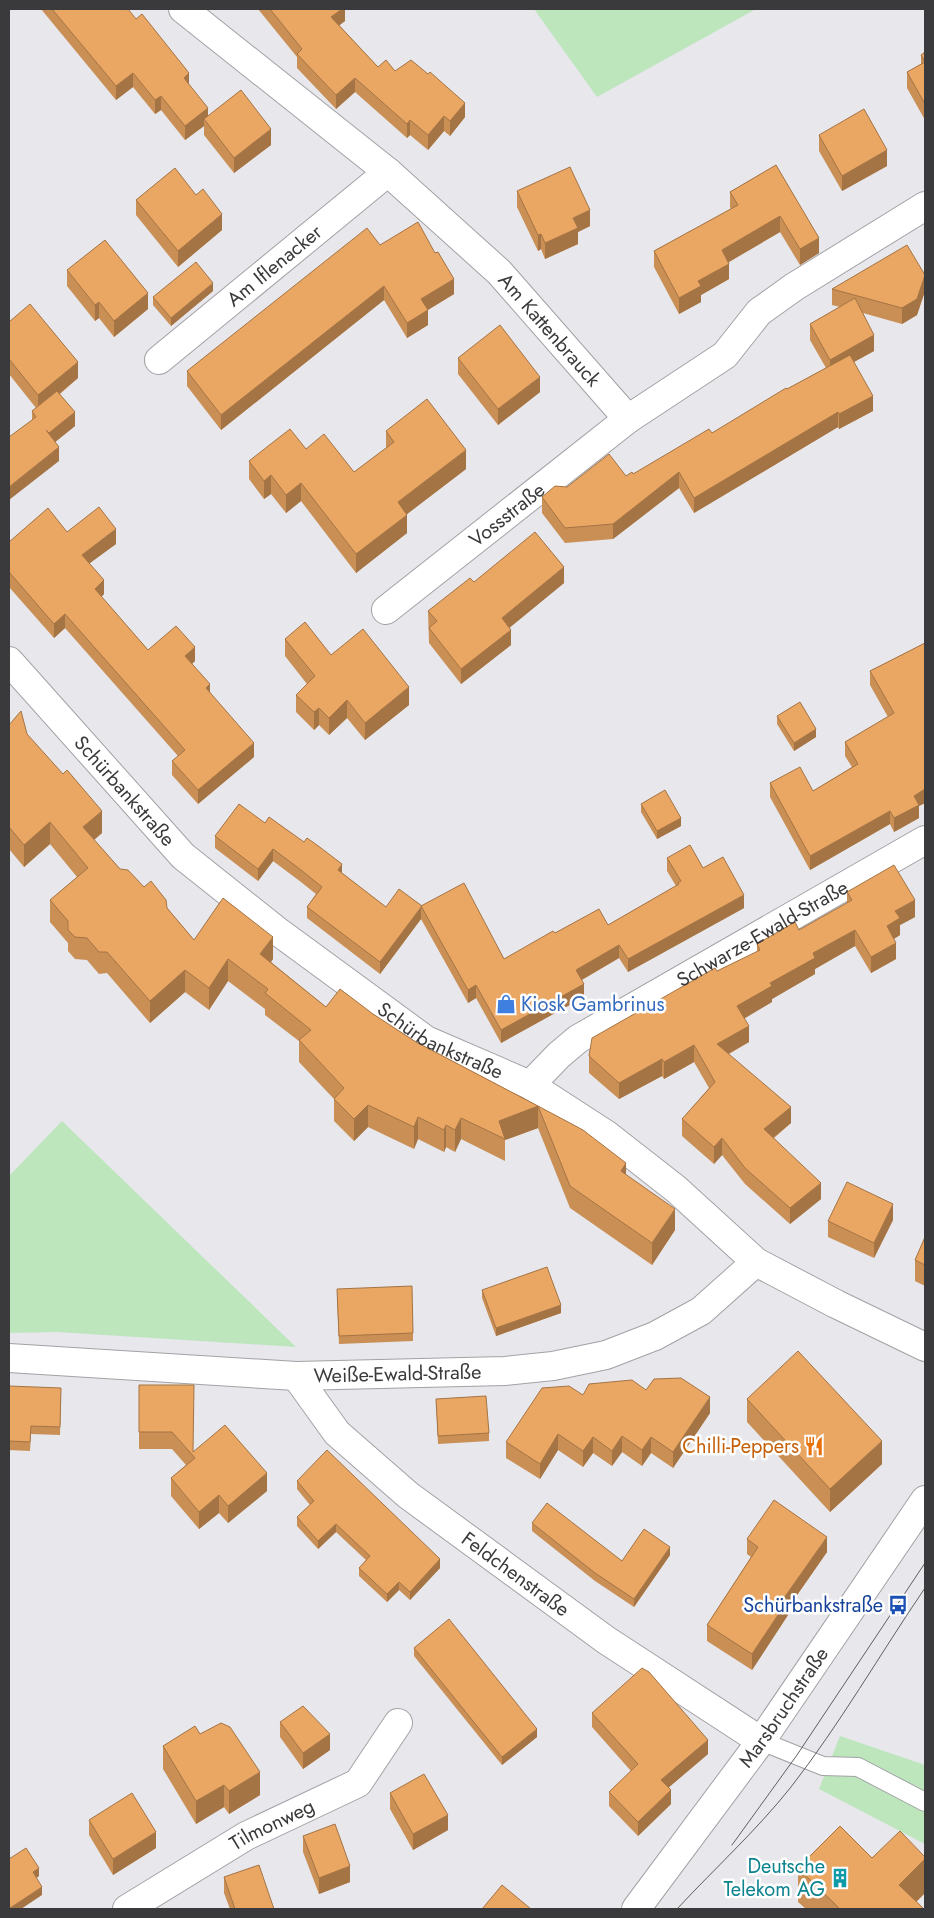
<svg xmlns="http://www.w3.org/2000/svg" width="934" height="1918" viewBox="0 0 934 1918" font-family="Jost,sans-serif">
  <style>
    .green { fill: #bde6bd }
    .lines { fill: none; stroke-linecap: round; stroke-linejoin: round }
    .service-casing { stroke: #a2a2a6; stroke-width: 20 }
    .minor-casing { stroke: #a2a2a6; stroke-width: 30 }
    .tertiary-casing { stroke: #a2a2a6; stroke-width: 30 }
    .service { stroke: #fff; stroke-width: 18 }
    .minor { stroke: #fff; stroke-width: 28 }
    .tertiary { stroke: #fff; stroke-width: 28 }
    .tram { stroke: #606062; stroke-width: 1 }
    .wall { fill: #c98f55 }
    .shaded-wall { fill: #a47445 }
    .building { fill: #eaa663; stroke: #a47445 }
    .labels { text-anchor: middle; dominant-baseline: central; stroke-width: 5; stroke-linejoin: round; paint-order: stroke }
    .street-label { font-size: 20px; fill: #3a3a3c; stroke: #fff }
    .shop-label { font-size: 20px; fill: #366cbe; stroke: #fff; text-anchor: start }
    .food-label { font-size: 20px; fill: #c56008; stroke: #fff; text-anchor: end }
    .transit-label { font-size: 20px; fill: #164399; stroke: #fff; text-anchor: end }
    .culture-label { font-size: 20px; fill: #0d838f; stroke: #fff; text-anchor: end }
  </style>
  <rect width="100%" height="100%" fill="#e7e7ec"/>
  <!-- green -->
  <path class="green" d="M534,9H756L597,97Z
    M62,1121L296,1347L57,1332L9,1333V1176Z
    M840,1736L925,1765V1844L819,1789Z"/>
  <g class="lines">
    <defs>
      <path id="service" d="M761,1741L823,1766L858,1767L925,1802"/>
      <g id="minor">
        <path id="s1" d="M183,9L388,172L499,272L628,419L725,355L759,312L794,287L925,206"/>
        <path id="s2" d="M159,360L388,172"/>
        <path id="s3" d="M386,610L628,419"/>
        <path id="s4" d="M530,1085L559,1055L578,1039L925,840"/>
        <path id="s5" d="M9,1358L296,1376L505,1371L553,1366L606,1355L655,1336L701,1311L756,1262"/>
        <path id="s6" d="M296,1376L337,1433L408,1495L606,1640L761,1741"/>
        <path id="s7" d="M127,1909L246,1836L358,1783L398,1723"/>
      </g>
      <g id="tertiary">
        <path id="s8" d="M9,661L183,856L276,930L426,1040L530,1085L607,1135L676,1189L756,1262L836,1304L925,1347"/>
        <path id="s9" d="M636,1909L761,1741L925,1500"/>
      </g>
    </defs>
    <!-- service casing -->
    <use href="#service" class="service-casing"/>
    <!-- minor casing -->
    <use href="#minor" class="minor-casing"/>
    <!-- tertiary casing -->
    <use href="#tertiary" class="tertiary-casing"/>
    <!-- service -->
    <use href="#service" class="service"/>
    <!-- minor -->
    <use href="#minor" class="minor"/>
    <!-- tertiary -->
    <use href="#tertiary" class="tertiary"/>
    <!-- tram -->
    <path class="tram" d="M732,1845L797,1755L925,1563
      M677,1909C715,1868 756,1831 791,1787C840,1724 880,1654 925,1588"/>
  </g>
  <!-- wall -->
  <path class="wall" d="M41,9H124L189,85L208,116L271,145L234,173L204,135V126L185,140L161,110L155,114L133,87L116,100Z
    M258,9H345V21L339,25L378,67L395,71L465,117L450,136L444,131L428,150L410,135L407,138L355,92L336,109L297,68V57Z
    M925,52V120L907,88V72L921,64V55Z
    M819,135L887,166L842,191L819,151Z
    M776,165L819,253L800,265L780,232L729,262V279L701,295V302L679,314L654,267V251L731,209L730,207V192Z
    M517,191L590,226L578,232V244L545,259L541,249L538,251L517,207Z
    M136,200L222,230L178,267L136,215Z
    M380,245L454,294L428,310V325L407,338L384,300L221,430L187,386V371Z
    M67,270L148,309L114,337L99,318L95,321L67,286Z
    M832,289L925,291L917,315L902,324L863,313L874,351L854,362L873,411L839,429L838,427L694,513L679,488L613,539L565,543L542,513V497L567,487L626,476L633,474L712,433L787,389L826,368L810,340V324L840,307L832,305Z
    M213,291L171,326L153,305V297Z
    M9,322L78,378L60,394L75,426L55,442L59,461L32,420V411L36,408L9,374Z
    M458,358L540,392L498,425L458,374Z
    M386,431L466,469L407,514V533L356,573L301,501L286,513L271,494L264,499L249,479V461L306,449L354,472L386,448Z
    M9,542L116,544L89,563L104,594L101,597L148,650L195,661L192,664L210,692L254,757L198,804L172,775V761L178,756L65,628L54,638L9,587Z
    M474,582L564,583L509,628L511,645L461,684L429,643L428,611Z
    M285,639L331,655L409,705L365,740L347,718L329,735L319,725L314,730L296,712V695L307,684L285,656Z
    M925,643V803L919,806V818L894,832L890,824L810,870L770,797V783L813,791L852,767L845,756V742L888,717L870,685V671Z
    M777,716L816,737L794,751L777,724Z
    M9,725L27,734L102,833L94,840L120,869L144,887L167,908L194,940L273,959L271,962L326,1007L373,1014L416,1042L538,1106L626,1175L675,1230L652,1265L570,1208L538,1128L505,1140V1161L461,1139L455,1152L446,1147L444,1152L418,1139L414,1149L368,1127L354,1141L334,1121V1099L299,1062V1041L265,1015V1009L228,981L209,1010L185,992L150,1023L107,973L99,974L87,960L75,959L68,951V943L50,922V900L77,877L50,844L24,867L9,849Z
    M641,804L681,826L657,839L641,812Z
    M265,823L342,873L386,907L421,906L504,959L555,933L608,925L676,886L667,871V858L703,868L744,908L628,972L619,958L582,980L584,997L501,1043L476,998L468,1003L421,919L380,974L307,918V907L316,894L301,882L273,861L258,881L215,848V836Z
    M847,892L915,917L900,925V935L894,939L896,959L871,973L855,946L815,969V974L772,999V1002L744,1018L749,1042L729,1054L791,1123L774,1138L821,1199L790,1224L745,1184L722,1155L714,1164L682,1136V1119L709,1088L694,1062L664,1079L662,1076L619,1099L589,1073V1056L717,971L757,952V944L799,930L847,903Z
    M893,1220L874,1258L828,1237V1221Z
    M925,1237V1286L915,1281V1260Z
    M482,1290L561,1313L496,1336L482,1298Z
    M337,1297L413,1333V1341L339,1344Z
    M139,1385L194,1452L267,1491L228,1523L219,1513L199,1529L171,1496V1478L186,1465L172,1449H139Z
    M9,1386L61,1396L60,1435L31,1434L30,1451L9,1450Z
    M646,1390L710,1413L673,1468L651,1453L642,1466L622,1452L612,1466L593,1453L583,1467L558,1450L540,1479L506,1458V1442Z
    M436,1399L489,1433V1441L438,1444Z
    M747,1399L882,1464L830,1512L747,1422Z
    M297,1481L440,1568L410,1600L399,1590L387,1602L359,1576V1568L366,1560L336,1532L318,1549L297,1526V1517L310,1505L297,1489Z
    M532,1523L622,1561L670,1555L634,1607L595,1581L532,1531Z
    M747,1539L827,1552L788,1608V1615L752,1670L707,1641V1625L751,1557L747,1554Z
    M414,1648L537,1737L502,1765L414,1656Z
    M592,1713L708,1754L669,1787L671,1804L638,1836L609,1806V1792L631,1771L592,1727Z
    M280,1722L330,1750L303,1769L280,1737Z
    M200,1734L260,1795L229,1814L224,1807L196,1824L163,1769V1746Z
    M390,1793L448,1830L413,1850L390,1809Z
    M89,1820L156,1848L113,1875L89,1835Z
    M303,1836L350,1882L319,1894L303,1852Z
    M872,1858L925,1893L916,1902L924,1909H806L798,1902V1868Z
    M224,1877L274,1909H230L224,1893Z"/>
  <!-- shaded-wall -->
  <path class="shaded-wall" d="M342,9H345V21L331,32V17Z
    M133,73V87L116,100V86Z
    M189,73V87L184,78Z
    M355,78V92L336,109V95Z
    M161,96V110L155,114V100Z
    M465,103V117L450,136V121Z
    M208,108V122L204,119V126L185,140V126Z
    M444,116V131L428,150V135Z
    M410,120V135L407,138V124Z
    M271,129V145L234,173V158Z
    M887,150V166L842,191V176Z
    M590,210V226L578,232V244L545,259V243L573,218Z
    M222,214V230L178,267V251Z
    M780,216V232L722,266V250Z
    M541,234V249L538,251V235Z
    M819,238V253L800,265V249Z
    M729,264V279L701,295V302L679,314V298L698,281Z
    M925,275V291L917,315L902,324V308Z
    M454,279V294L421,314V299Z
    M213,283V291L171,326V318Z
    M384,286V300L221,430V415Z
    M148,293V309L114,337V321Z
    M99,302V318L95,321V305Z
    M428,310V325L407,338V323Z
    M874,335V351L830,375V360Z
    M78,362V378L38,411V395Z
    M540,377V392L498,425V409Z
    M873,396V411L839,429V414Z
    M75,412V426L49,447V433Z
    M838,412V427L694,513V498Z
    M59,447V461L9,500V487Z
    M466,450V469L398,521V502Z
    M679,472V488L613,539V524Z
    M271,475V494L264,499V481Z
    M301,483V501L286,513V495Z
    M407,515V533L356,573V554Z
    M116,529V544L82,569V555Z
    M564,567V583L502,634V618Z
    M104,580V594L95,603V589Z
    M65,614V628L54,638V624Z
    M511,630V645L461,684V669Z
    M195,647V661L185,670V656Z
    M210,684V698L206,688Z
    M409,687V705L365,740V723Z
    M347,700V718L329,735V718Z
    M319,708V725L314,730V712Z
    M816,729V737L794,751V743Z
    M254,743V757L198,804V790Z
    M925,789V803L919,806V818L894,832V818L914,796Z
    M102,811V833L83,849V827Z
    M890,811V824L810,870V856Z
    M681,818V826L657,839V831Z
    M50,822V844L24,867V845Z
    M273,849V861L258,881V869Z
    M342,864V876L338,870Z
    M744,895V908L628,972V959Z
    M915,900V917L900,925V935L887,943V926L895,911Z
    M421,907V919L380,974V962Z
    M855,930V946L815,969V974L772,999V1002L737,1023V1006L813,953Z
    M273,937V959L260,976V954Z
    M896,943V959L871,973V957Z
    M619,945V958L576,983V970Z
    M228,959V981L209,1010V988Z
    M185,970V992L150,1023V1001Z
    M584,984V997L501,1043V1030Z
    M476,985V998L468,1003V990Z
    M749,1026V1042L717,1060V1044Z
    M694,1045V1062L664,1079V1062Z
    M662,1059V1076L619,1099V1083Z
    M368,1105V1127L354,1141V1119Z
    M538,1106V1128L505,1140L499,1121Z
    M791,1107V1123L764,1145V1129Z
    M418,1117V1139L414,1149V1127Z
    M461,1118V1139L455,1152V1130Z
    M446,1125V1147L444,1152V1130Z
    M722,1138V1155L714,1164V1147Z
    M626,1163V1185L621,1171Z
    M821,1183V1199L790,1224V1208Z
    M893,1204V1220L874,1258V1243Z
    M675,1209V1230L652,1265V1243Z
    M561,1305V1313L496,1336V1328Z
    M710,1397V1413L673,1468V1452Z
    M558,1434V1450L540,1479V1464Z
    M622,1436V1452L612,1466V1451Z
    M593,1437V1453L583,1467V1451Z
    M651,1437V1453L642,1466V1450Z
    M882,1441V1464L830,1512V1489Z
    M267,1473V1491L228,1523V1506Z
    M219,1495V1513L199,1529V1512Z
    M336,1524V1532L318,1549V1541Z
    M827,1537V1552L788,1608V1615L752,1670V1654L784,1598Z
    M670,1547V1555L634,1607V1599Z
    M440,1559V1568L410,1600V1592Z
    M399,1582V1590L387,1602V1594Z
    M537,1729V1737L502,1765V1757Z
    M330,1734V1750L303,1769V1753Z
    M708,1740V1754L661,1794V1780Z
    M260,1772V1795L229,1814V1791Z
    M224,1785V1807L196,1824V1801Z
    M671,1790V1804L638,1836V1822Z
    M448,1815V1830L413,1850V1834Z
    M156,1832V1848L113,1875V1859Z
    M925,1859V1893L909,1909L899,1885Z
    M350,1866V1882L319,1894V1878Z
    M39,1868V1876L33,1881V1872Z
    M42,1887V1895L21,1909H10V1908Z"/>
  <!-- building -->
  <path class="building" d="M52,9H124L125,10L128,9L136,19L142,14L189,73L184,78L208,108L185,126L161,96L155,100L133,73L116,86Z
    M270,9H342L331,17L378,67L386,60L395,71L411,60L428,74L430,72L465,103L450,121L444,116L428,135L410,120L407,124L355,78L336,95L297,54L302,49Z
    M925,52V104L907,72L925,62L921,55Z
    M241,90L271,129L234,158L204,119Z
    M864,109L887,150L842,176L819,135Z
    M776,165L819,238L800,249L780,216L722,250L729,264L698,281L701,286L679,298L654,251L738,205L730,192Z
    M570,167L590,210L573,218L578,228L545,243L541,234L538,235L517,191Z
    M175,168L196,195L203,189L222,214L178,251L136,200Z
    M418,222L435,253L438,252L454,279L421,299L428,310L407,323L384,286L221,415L187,371L367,228L380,245Z
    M105,240L148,293L114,321L99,302L95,305L67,270Z
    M907,245L925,275L917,299L902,308L832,289Z
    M196,262L213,283L171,318L153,297Z
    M855,298L874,335L830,360L810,324Z
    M30,304L78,362L38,395L9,359V322Z
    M500,325L540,377L498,409L458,358Z
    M850,355L873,396L839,414L838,412L694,498L679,472L613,524L565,528L542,497L555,486L567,487L609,454L626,476L632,472L633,474L709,429L712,433L786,388L787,389Z
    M57,391L75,412L49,433L46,430L59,447L9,487V437L36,417L32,411Z
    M427,399L466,450L398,502L407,515L356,554L301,483L286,495L271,475L264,481L249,461L290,429L306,449L324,434L354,472L394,442L386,431Z
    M99,507L116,529L82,555L104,580L95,589L148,650L176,626L195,647L185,656L210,684L206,688L254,743L198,790L172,761L185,750L65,614L54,624L9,572V542L48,508L67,532Z
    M535,532L564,567L502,618L511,630L461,669L429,628L437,621L428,611L470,578L474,582Z
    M305,622L331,655L363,629L409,687L365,723L347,700L329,718L319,708L314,712L296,695L315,676L285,639Z
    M925,643V789L914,796L919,805L894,818L890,811L810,856L770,783L800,767L813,791L858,764L845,742L894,713L870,671Z
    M800,702L816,729L794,743L777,716Z
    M21,711L27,734L63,774L67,770L102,811L83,827L120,869L128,870L144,887L151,881L166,900L167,908L194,940L223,898L273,937L260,954L326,1007L340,989L373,1014L416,1042L538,1106L583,1130L626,1163L621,1171L675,1209L652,1243L570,1186L538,1106L499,1121L505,1139L461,1118L455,1130L446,1125L444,1130L418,1117L414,1127L368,1105L354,1119L334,1099L344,1088L299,1040L311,1030L265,993L268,989L228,959L209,988L185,970L150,1001L107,952H99L87,938L75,937L68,930V921L50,900L88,868L50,822L24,845L9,827V725Z
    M665,790L681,818L657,831L641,804Z
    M239,804L265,823L269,817L304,842L307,838L317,845L342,864L338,870L386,907L399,889L422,906L380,962L307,907L322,887L301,870L273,849L258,869L215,836Z
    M690,845L703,868L723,857L744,895L628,959L619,945L576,970L584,984L501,1030L476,985L468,990L421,906L464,883L504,959L553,931L555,933L599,909L608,925L679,884L678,883L681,881L667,858Z
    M894,865L915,900L895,911L900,918L887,926L896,943L871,957L855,930L813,953L815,958L770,983L772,986L737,1006L749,1026L717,1044L791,1107L764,1129L821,1183L790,1208L745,1168L722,1138L714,1147L682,1119L715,1082L694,1045L664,1062L662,1059L619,1083L589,1056L592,1038L715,968L717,971L760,950L757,944L795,922L799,930L852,900L847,892Z
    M847,1182L893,1204L874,1243L828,1221Z
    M925,1237V1265L915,1260Z
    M547,1267L561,1305L496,1328L482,1290Z
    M412,1286L413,1333L339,1336L337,1289Z
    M798,1351L882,1441L830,1489L747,1399Z
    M681,1378L710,1397L673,1452L651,1437L642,1450L622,1436L612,1451L593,1437L583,1451L558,1434L540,1464L506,1442L542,1388L569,1386L583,1395L589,1384L632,1380L646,1390L654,1379Z
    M139,1385H194L193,1452L225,1425L267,1473L228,1506L219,1495L199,1512L171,1478L195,1458L172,1432H139Z
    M9,1386L61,1388L60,1427L31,1426L30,1442L9,1441Z
    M486,1396L489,1433L438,1436L436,1399Z
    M327,1450L440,1559L410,1592L399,1582L387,1594L359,1568L370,1556L336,1524L318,1541L297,1517L314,1501L297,1481Z
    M774,1500L827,1537L784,1598L788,1600L752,1654L707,1625L758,1547L747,1539Z
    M547,1503L622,1561L644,1529L670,1547L634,1599L595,1573L532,1523Z
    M449,1619L537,1729L502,1757L414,1648Z
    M642,1668L649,1672L708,1740L661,1780L671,1790L638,1822L609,1792L638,1764L592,1713Z
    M303,1706L330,1734L303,1753L280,1722Z
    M221,1723L230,1727L260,1772L229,1791L224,1785L196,1801L163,1746L195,1726L200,1734Z
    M424,1774L448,1815L413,1834L390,1793Z
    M132,1793L156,1832L113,1859L89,1820Z
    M335,1824L350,1866L319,1878L303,1836Z
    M840,1826L872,1858L900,1831L925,1857V1859L899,1885L924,1909H840L798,1868Z
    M26,1848L39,1868L33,1872L42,1887L10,1908L9,1907V1859Z
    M259,1865L274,1909H235L224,1877Z
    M502,1885L531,1909H482Z"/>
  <!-- icons -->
  <defs>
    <symbol id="shop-bare" viewBox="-9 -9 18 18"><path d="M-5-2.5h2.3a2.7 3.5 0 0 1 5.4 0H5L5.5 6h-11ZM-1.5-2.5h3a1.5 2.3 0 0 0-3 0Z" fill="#3f7fe0" stroke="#fff" stroke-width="2.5" paint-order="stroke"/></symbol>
    <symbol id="restaurant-bare" viewBox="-9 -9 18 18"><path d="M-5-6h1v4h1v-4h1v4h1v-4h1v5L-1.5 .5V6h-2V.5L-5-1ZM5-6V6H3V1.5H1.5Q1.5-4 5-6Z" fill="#e8710a" stroke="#fff" stroke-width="2.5" paint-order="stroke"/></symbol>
    <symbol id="bus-bare" viewBox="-9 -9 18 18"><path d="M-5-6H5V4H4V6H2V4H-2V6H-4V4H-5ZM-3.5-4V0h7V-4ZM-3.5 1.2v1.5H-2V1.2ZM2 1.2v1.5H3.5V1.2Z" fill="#1a4fb4" stroke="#fff" stroke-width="2.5" paint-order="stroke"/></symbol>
    <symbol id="building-bare" viewBox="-9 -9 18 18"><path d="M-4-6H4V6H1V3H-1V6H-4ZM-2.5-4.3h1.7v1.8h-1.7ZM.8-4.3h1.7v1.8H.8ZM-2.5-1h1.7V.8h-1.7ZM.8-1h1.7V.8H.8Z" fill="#0f9aa8" stroke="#fff" stroke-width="2.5" paint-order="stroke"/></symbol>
  </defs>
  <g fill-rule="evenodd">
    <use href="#shop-bare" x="492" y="990" width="28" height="28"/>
    <use href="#restaurant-bare" x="800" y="1432" width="28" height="28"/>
    <use href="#bus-bare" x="884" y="1591" width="28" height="28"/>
    <use href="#building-bare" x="826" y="1864" width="28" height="28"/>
  </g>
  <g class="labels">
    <!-- street labels -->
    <g class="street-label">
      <text stroke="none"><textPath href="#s2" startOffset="149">Am Iflenacker</textPath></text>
      <text stroke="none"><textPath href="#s1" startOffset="488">Am Kattenbrauck</textPath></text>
      <text stroke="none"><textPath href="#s3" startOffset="154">Vossstraße</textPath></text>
      <text stroke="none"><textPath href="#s8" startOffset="174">Schürbankstraße</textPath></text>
      <text stroke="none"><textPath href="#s4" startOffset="279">Schwarze-Ewald-Straße</textPath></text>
      <text stroke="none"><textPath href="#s8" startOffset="579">Schürbankstraße</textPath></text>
      <text stroke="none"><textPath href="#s5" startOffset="389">Weiße-Ewald-Straße</textPath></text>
      <text stroke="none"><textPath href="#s6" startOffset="298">Feldchenstraße</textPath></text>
      <text stroke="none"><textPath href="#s9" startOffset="250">Marsbruchstraße</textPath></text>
      <text stroke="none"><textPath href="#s7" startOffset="168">Tilmonweg</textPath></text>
    </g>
    <!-- shop labels -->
    <g class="shop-label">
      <text x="521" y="1004">Kiosk Gambrinus</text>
    </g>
    <!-- food labels -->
    <g class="food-label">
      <text x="799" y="1446">Chilli-Peppers</text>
    </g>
    <!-- transit labels -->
    <g class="transit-label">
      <text x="883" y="1605">Schürbankstraße</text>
    </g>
    <!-- culture labels -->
    <g class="culture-label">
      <text x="825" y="1866">Deutsche<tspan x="825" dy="23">Telekom AG</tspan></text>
    </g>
  </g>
  <!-- border -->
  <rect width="934" height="1918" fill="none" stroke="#3a3a3c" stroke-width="20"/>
</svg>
